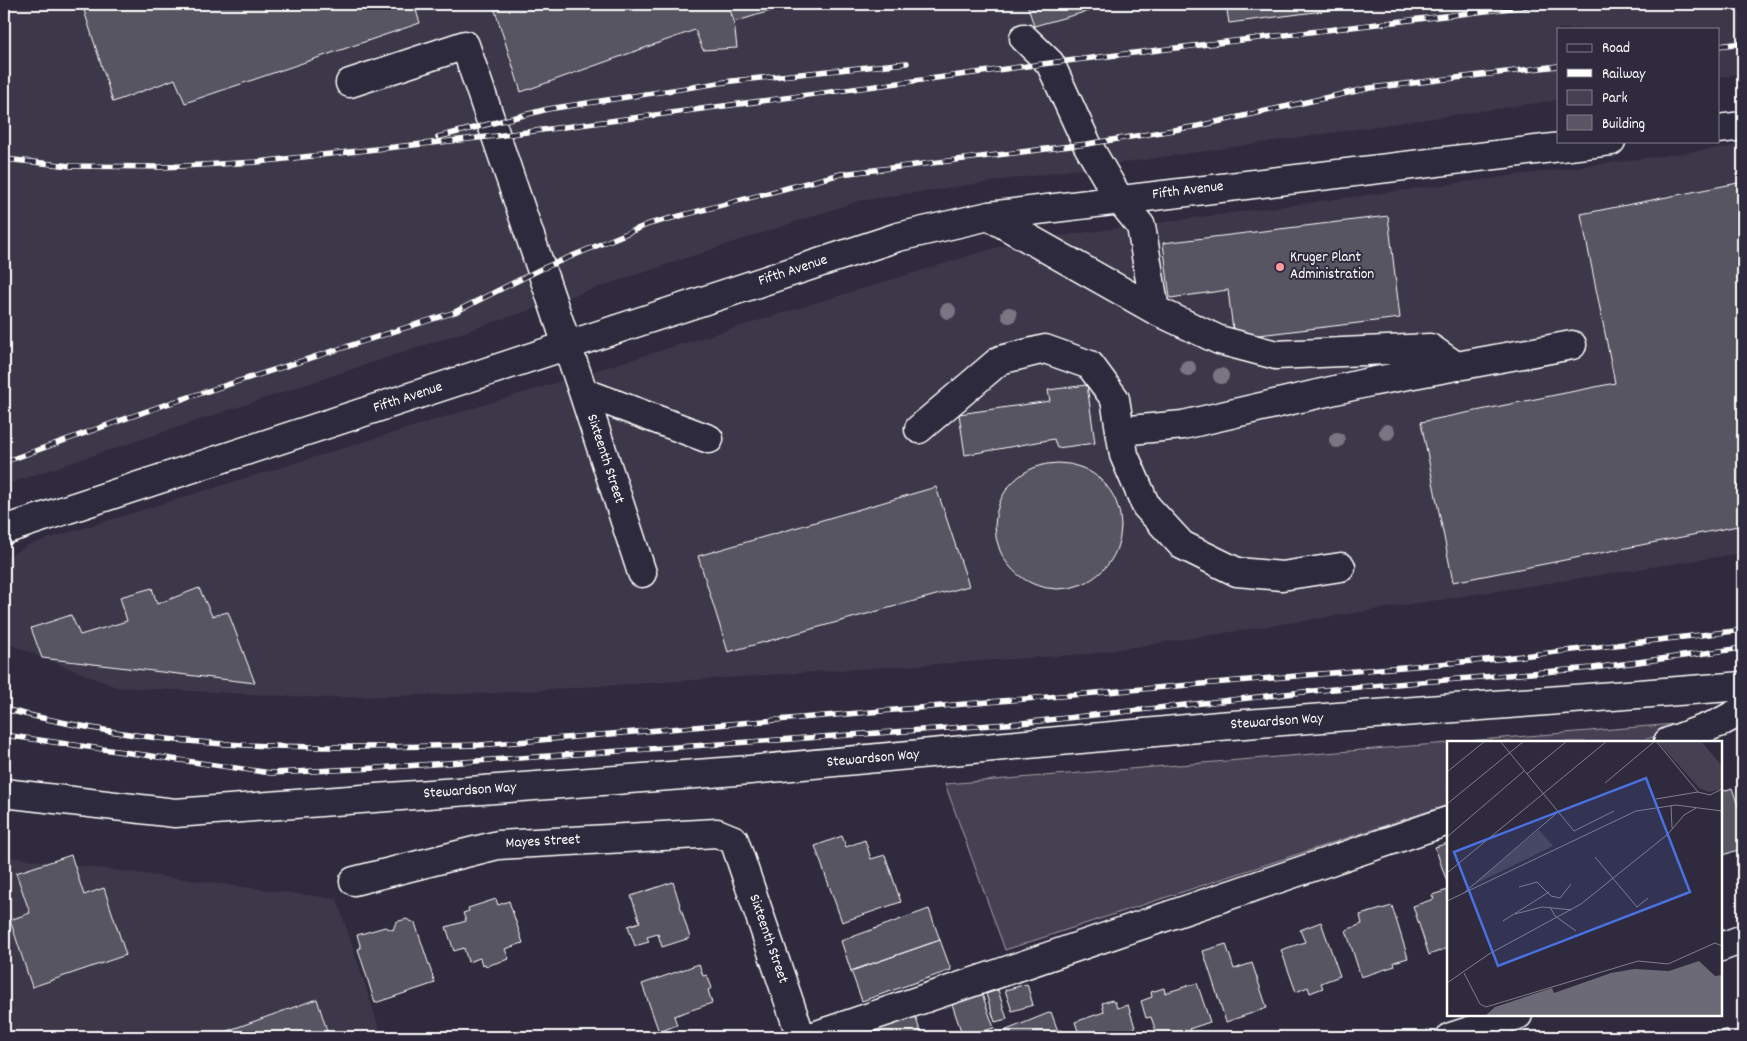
<svg xmlns="http://www.w3.org/2000/svg" width="1747" height="1041" viewBox="0 0 1747 1041" font-family="Dekko,sans-serif">
  <style>
    .built { fill: #3c3749 }
    .green { fill: #464152; stroke: #a2a0a8 }
    .building { fill: #595564; stroke: #fff }
    .lines { fill: none; stroke-linecap: round; stroke-linejoin: round }
    .minor-casing { stroke: #fff; stroke-width: 31 }
    .major-casing { stroke: #fff; stroke-width: 31 }
    .minor { stroke: #2f2a3d; stroke-width: 28 }
    .major { stroke: #2f2a3d; stroke-width: 28 }
    .rail-casing { stroke: #fff; stroke-width: 5.5 }
    .rail { stroke: #2f2a3d; stroke-width: 4; stroke-dasharray: 11; stroke-linecap: butt }
    .tree { fill: #797582 }
    .poi-dot { fill: #ff9aa2; stroke: #2f2a3d; stroke-width: 2 }
    .labels { text-anchor: middle; dominant-baseline: central; stroke-width: 4; stroke-linejoin: round; paint-order: stroke }
    .street-label { font-size: 15px; fill: #fff; stroke: #2f2a3d }
    .poi-label { font-size: 15px; fill: #fff; stroke: #2f2a3d; text-anchor: start }
    .inset-road { fill: none; stroke: #827f8b; stroke-width: 1 }
    .view { fill: #4a71e0; fill-opacity: 0.15; stroke: #4a71e0; stroke-width: 2.5 }
    .inset-edge { fill: none; stroke: #fff; stroke-width: 2.5 }
  </style>
  <rect width="100%" height="100%" fill="#2f2a3d"/>
  <filter id="ink" filterUnits="userSpaceOnUse"><feTurbulence type="fractalNoise" baseFrequency=".02" numOctaves="2"/><feDisplacementMap in="SourceGraphic" scale="10" xChannelSelector="R" yChannelSelector="G"/><feConvolveMatrix kernelMatrix="1 2 1 2 8 2 1 2 1" color-interpolation-filters="sRGB"/></filter>
  <g filter="url(#ink)">
    <!-- built -->
    <path class="built" d="M4,4H1743V74L1718,77V29H1558V100L858,201L4,485Z
      M1743,145V553L1088,654L496,693L325,698L116,687L4,642V559L28,545L1014,242Z
      M4,856L337,899L382,1037H4Z"/>
    <!-- green -->
    <path class="green" d="M1699,722L1638,742H1454Z
      M1448,743V805L1005,950L945,784Z"/>
    <!-- building -->
    <path class="building" d="M82,4H414L420,23L185,103L175,79L113,102Z
      M414,4H437L416,11Z
      M493,4H728L734,22L737,48L703,50L695,30L521,92Z
      M728,4H793L734,22Z
      M1027,4H1114L1034,26Z
      M1226,4H1378L1229,23Z
      M1743,182V525L1453,582L1421,422L1615,383L1581,214Z
      M1388,216L1400,318L1234,338L1228,290L1170,298L1163,243Z
      M1087,385L1095,443L1057,448L1054,439L965,455L959,414L1050,401L1048,390Z
      M995 526a63 63 0 1 1 126 0a63 63 0 1 1-126 0Z
      M936,487L969,586L728,652L698,556Z
      M152,588L157,604L199,588L212,616L228,612L255,683L42,658L31,628L71,615L80,635L127,621L120,597Z
      M1732,788L1743,820V848L1721,856V792Z
      M842,836L846,847L865,840L871,859L885,855L901,902L842,922L815,846Z
      M1448,843V881L1447,882L1435,847Z
      M71,855L84,895L104,888L126,955L32,987L10,920L30,913L16,873Z
      M673,882L690,938L662,947L658,934L647,937L649,942L635,946L628,926L640,922L631,896Z
      M1448,890V948L1429,955L1413,906L1434,899L1432,895Z
      M496,899L498,905L509,901L523,943L505,949L509,959L486,966L485,964L482,965L480,958L468,962L464,948L454,951L446,927L466,921L463,913L469,911L468,908Z
      M1392,906L1408,958L1394,962L1395,966L1361,977L1346,930L1362,924L1360,915Z
      M929,909L940,940L851,971L841,941Z
      M406,919L415,923L435,983L375,1003L358,949L361,948L357,935L385,927L393,930L396,922Z
      M1321,922L1340,976L1321,983L1323,988L1310,993L1308,987L1296,992L1281,950L1305,942L1300,930Z
      M940,940L951,970L862,1001L851,971Z
      M1226,944L1234,969L1252,963L1267,1008L1226,1022L1203,951Z
      M699,964L703,976L707,975L712,988L708,990L712,1003L674,1016L677,1025L659,1032L642,984Z
      M1197,983L1210,1022L1189,1029L1191,1033L1177,1037H1158L1151,1017L1146,1018L1141,1001L1152,997L1151,992L1164,988L1165,993Z
      M1027,984L1033,1005L1012,1011L1005,990Z
      M998,990L1007,1019L995,1022L986,994Z
      M982,994L994,1028L963,1037L952,1004Z
      M317,999L329,1037H210Z
      M1112,1000L1113,1002H1115L1117,1008L1128,1005L1138,1037H1080L1075,1022L1104,1012L1102,1003Z
      M1051,1012L1058,1031L1062,1030L1065,1037H1001L999,1033Z
      M915,1015L922,1037H878L875,1029Z
      M1727,1029L1730,1037H1714L1713,1035Z"/>
    <g class="lines">
      <defs>
        <path id="minor" d="M1024,38L1050,63L1087,144L1119,199L1141,226L1155,310
          M350,83L465,45L583,392L642,573
          M1718,129L1743,126
          M989,216L1155,310L1219,340L1276,355L1430,348L1456,366
          M583,392L709,439
          M919,429L1000,360L1045,349L1090,365L1115,399L1124,455L1146,506L1182,545L1237,572L1282,576L1341,567
          M1120,431L1183,425L1370,382L1572,345
          M4,530L898,237L989,216L1611,141
          M1668,742L1719,723L1743,710
          M354,881L498,845L717,833L734,840L801,1037
          M1721,947L1743,939
          M811,1037L1448,821
          M1451,1037L1518,1015"/>
        <path id="major" d="M4,793L175,813L750,770L1219,726L1743,686"/>
      </defs>
      <!-- minor casing -->
      <use href="#minor" class="minor-casing"/>
      <!-- major casing -->
      <use href="#major" class="major-casing"/>
      <!-- minor -->
      <use href="#minor" class="minor"/>
      <!-- major -->
      <use href="#major" class="major"/>
      <defs>
        <path id="rail" d="M1718,46L1743,43
          M438,137L548,109L732,81L907,63
          M4,159L71,166L163,167L257,162L496,136L1050,63L1544,4
          M4,462L161,406L455,312L541,269L649,224L841,174L1087,144L1198,126L1370,88L1558,66
          M4,709C60,723 118,734 176,740C277,750 378,747 480,745L1497,659L1743,630
          M4,735L271,773L377,768L1021,723L1322,690L1593,668L1743,648"/>
      </defs>
      <!-- rail casing -->
      <use href="#rail" class="rail-casing"/>
      <!-- rail -->
      <use href="#rail" class="rail"/>
    </g>
    <!-- trees -->
    <g class="tree">
      <circle cx="948" cy="311" r="8"/>
      <circle cx="1009" cy="315" r="8"/>
      <circle cx="1188" cy="368" r="8"/>
      <circle cx="1221" cy="376" r="8"/>
      <circle cx="1387" cy="432" r="8"/>
      <circle cx="1337" cy="440" r="8"/>
    </g>
  </g>
  <!-- markers -->
  <circle class="poi-dot" cx="1280" cy="267" r="5"/>
  <g class="labels">
    <!-- street labels -->
    <g class="street-label">
      <text transform="translate(1188 191) rotate(-7)">Fifth Avenue</text>
      <text transform="translate(793 271) rotate(-18)">Fifth Avenue</text>
      <text transform="translate(408 398) rotate(-18)">Fifth Avenue</text>
      <text transform="translate(605 459) rotate(72)">Sixteenth Street</text>
      <text transform="translate(1277 722) rotate(-4)">Stewardson Way</text>
      <text transform="translate(873 759) rotate(-5)">Stewardson Way</text>
      <text transform="translate(470 791) rotate(-4)">Stewardson Way</text>
      <text transform="translate(543 842) rotate(-3)">Mayes Street</text>
      <text transform="translate(768 939) rotate(71)">Sixteenth Street</text>
    </g>
    <!-- poi labels -->
    <g class="poi-label">
      <text x="1290" y="258">Kruger Plant<tspan x="1290" dy="17">Administration</tspan></text>
    </g>
  </g>
  <!-- overview -->
  <g transform="translate(1447 741)">
    <rect width="275" height="275" fill="#2f2a3d"/>
    <path d="M210,0H254L275,25V48L262,51L252,47ZM92,89L106,105L26,144Z" fill="#464152"/>
    <path d="M252,220L268,235L275,234V275H38L48,266L105,247L107,252L164,232L187,228L222,230Z" fill="#6d6a77"/>
    <path class="inset-road" d="M53,0L127,90L167,70M209,0L251,51L263,54L275,48M0,31L38,0M80,33L120,0M158,42L208,0M209,58L251,51M0,63L77,0M224,64L225,87M0,96L77,30M148,116L190,166L201,157M0,132L160,0M72,146L90,141L104,155L113,157L124,143M18,151L111,71M0,160L189,70L229,64L275,70M103,166L108,175L129,190M68,173L95,166L125,169M56,180L102,151M17,232L33,263L39,266L191,220L221,223L268,202L275,205M0,242L42,213L134,163L221,93L237,74L249,67"/>
    <path class="view" d="M199,37L243,151L51,225L7,111Z"/>
    <rect width="275" height="275" class="inset-edge"/>
  </g>
  <!-- margin -->
  <rect width="1747" height="1041" fill="none" stroke="#2f2a3d" stroke-width="20"/>
  <rect x="10" y="10" width="1727" height="1021" fill="none" stroke="#fff" stroke-width="2" filter="url(#ink)"/>
  <!-- legend -->
  <rect x="1557" y="28" width="162" height="115" fill="#2f2a3d" stroke="#827f8b"/>
  <rect x="1567" y="44" width="25" height="8" fill="#2f2a3d" stroke="#827f8b"/>
  <text x="1602" y="52" font-size="15" fill="#ffffff">Road</text>
  <rect x="1567" y="69" width="25" height="8" fill="#ffffff" stroke="#827f8b"/>
  <text x="1602" y="78" font-size="15" fill="#ffffff">Railway</text>
  <rect x="1567" y="90" width="25" height="15" fill="#464152" stroke="#827f8b"/>
  <text x="1602" y="102" font-size="15" fill="#ffffff">Park</text>
  <rect x="1567" y="115" width="25" height="15" fill="#595564" stroke="#827f8b"/>
  <text x="1602" y="128" font-size="15" fill="#ffffff">Building</text>
</svg>
